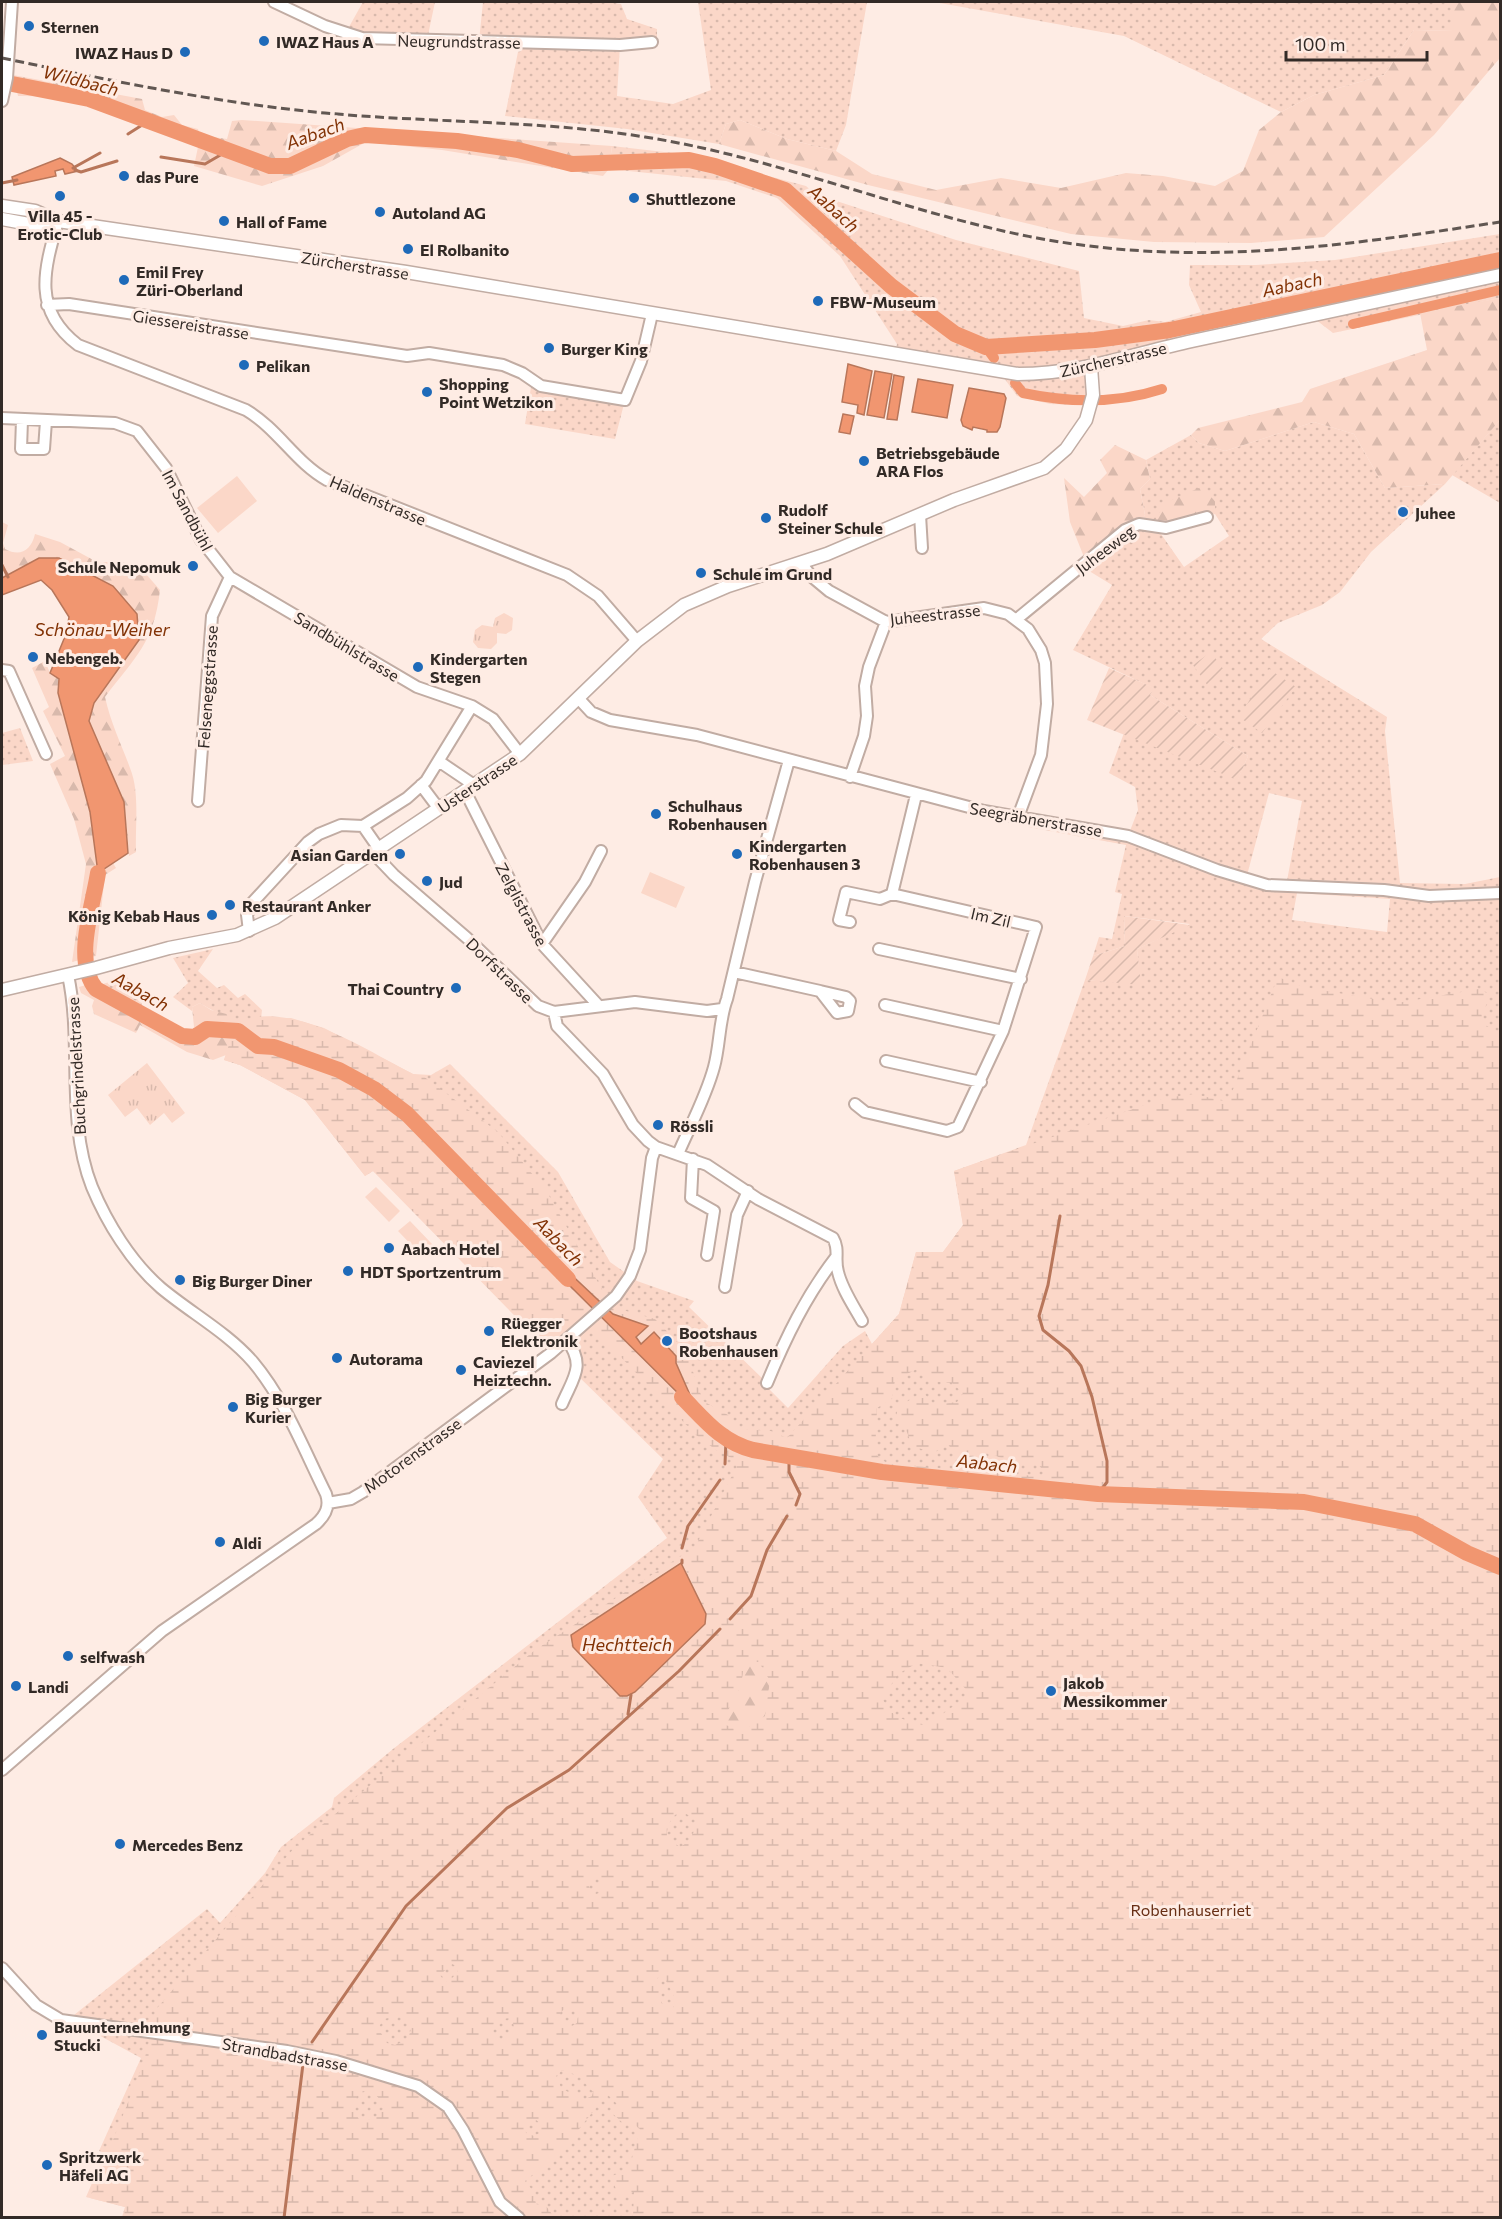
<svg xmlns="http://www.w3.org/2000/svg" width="1502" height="2219" viewBox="0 0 1502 2219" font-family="Commissioner,sans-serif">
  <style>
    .grass { fill: url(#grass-dots); fill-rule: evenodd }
    .forest { fill: url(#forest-firs) }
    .wetland { fill: url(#wetland-marsh); fill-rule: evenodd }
    .park { fill: url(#park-tufts) }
    .garden { fill: url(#garden-furrows) }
    .pitch { fill: #fbd7c8 }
    .water { fill: #f19670; stroke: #b8765a; stroke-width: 1.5 }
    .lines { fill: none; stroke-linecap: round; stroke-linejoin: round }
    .stream { stroke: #b8765a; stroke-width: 3 }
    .canal { stroke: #f19670; stroke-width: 10 }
    .river { stroke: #f19670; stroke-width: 16 }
    .minor-casing { stroke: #c1aca3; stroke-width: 14 }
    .major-casing { stroke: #c1aca3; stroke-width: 15 }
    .minor { stroke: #fff; stroke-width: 10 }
    .major { stroke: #fff; stroke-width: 12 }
    .rail { stroke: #615752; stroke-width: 3; stroke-dasharray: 9 4.5; stroke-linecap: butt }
    .poi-dot { fill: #1e6ab9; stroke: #feece4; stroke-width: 2 }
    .labels { text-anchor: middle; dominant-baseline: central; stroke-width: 6; stroke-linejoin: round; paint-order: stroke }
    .poi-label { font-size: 16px; font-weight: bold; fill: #322a26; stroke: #feece4; text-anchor: start }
    .street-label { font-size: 16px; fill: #322a26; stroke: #feece4 }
    .park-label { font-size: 16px; fill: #672e14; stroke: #feece4 }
    .water-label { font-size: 18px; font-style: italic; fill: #823205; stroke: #feece4 }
  </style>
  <defs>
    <pattern id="grass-dots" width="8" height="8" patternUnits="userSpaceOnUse" patternTransform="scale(1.5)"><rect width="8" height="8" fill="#fbd7c8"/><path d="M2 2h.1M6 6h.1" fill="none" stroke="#d8b9ac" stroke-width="1.8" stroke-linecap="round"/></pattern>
    <pattern id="forest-firs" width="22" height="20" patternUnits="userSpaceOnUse" patternTransform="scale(1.5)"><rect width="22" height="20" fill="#fbd7c8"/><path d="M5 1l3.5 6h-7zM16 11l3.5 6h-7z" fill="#d8b9ac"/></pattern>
    <pattern id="wetland-marsh" width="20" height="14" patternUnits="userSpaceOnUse" patternTransform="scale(1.5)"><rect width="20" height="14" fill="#fbd7c8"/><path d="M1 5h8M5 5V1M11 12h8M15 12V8" fill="none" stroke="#d8b9ac"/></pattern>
    <pattern id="park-tufts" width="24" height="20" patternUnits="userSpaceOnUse" patternTransform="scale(1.5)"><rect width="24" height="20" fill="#fbd7c8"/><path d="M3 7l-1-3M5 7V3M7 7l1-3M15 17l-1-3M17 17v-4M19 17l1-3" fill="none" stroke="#d8b9ac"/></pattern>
    <pattern id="garden-furrows" width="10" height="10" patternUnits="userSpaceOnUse" patternTransform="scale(1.5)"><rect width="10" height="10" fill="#fbd7c8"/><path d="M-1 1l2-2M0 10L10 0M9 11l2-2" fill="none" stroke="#d8b9ac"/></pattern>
  </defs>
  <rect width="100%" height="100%" fill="#feece4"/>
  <!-- grass -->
  <path class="grass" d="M363,2H435L427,40L345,34Z
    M483,2H608L621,4L627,19L657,29V37L652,42L620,45L617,96L673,104L711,90L698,2H867L846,125L836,151L787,139L740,120L726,124L719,144L627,129L505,116L520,42L479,41Z
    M934,2H1453V31L1414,30L1384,75L1314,95L1281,112L1124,36Z
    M612,146L690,155L806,186L815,194L956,240L1079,271L1084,318L1123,326L1149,320L1165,322L1201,312L1189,285L1190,265H1256L1335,260L1500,234V298L1333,333L1311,316L1091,367V405L1050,404L1017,396L999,371L895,354L897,344L840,256L777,198L726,181L609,169Z
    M532,381L625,400L615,439L525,424Z
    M1500,420V503L1452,475Z
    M1314,422L1354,434L1385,488L1445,484L1371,552L1340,592L1322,605L1278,623L1261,639L1387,717L1385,731L1400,883L1465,884L1500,877V2217H122L125,2207L86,2197L105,2153L99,2151L141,2058L69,2019L207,1909L220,1923L265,1873L281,1847L332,1807L334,1798L393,1749L667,1538L638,1497L663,1459L575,1373L578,1354L373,1171L365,1176L305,1100L240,1065L224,1060L236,1023C224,1015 212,1011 200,1003L192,1007V1011L173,997L188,983L173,958L213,949L198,971L217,988L224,985L238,998L245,994L262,1010L261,1019L291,1018L324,1028L413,1074L431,1075L450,1064L558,1172L610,1262L637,1281L694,1301L689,1307L767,1383L770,1390L788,1408L843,1346L865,1331L872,1344L899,1314L916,1252H943L963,1225L954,1171L1026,1145L1085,980L1140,984L1137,949L1190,924L1124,916L1125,946L1093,956L1099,937L1112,939L1122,894L1115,892L1126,845L1028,827L1018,817L1128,836L1138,810L1135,787L1109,773L1124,733L1238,779L1248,756L1150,695L1153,688L1073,650L1112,585L1081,566L1139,524L1145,515L1140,489L1150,479L1146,460L1191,435L1199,443L1225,451ZM1215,501V514L1229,536L1184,567L1154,524ZM1269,793L1302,801L1286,886L1246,879ZM1297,893L1390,899L1387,932L1292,920Z
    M20,728L33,761L2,765V733Z
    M127,976L138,1000L143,998L141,1008L114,997L103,984Z"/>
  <!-- forest -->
  <path class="forest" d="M1453,2H1500V58L1434,135L1324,237L1251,243L1154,242L1071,234L868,185L719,144L726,124L740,120L787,139L836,151L872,174L936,190L1001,178L1061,188L1126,173L1163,176L1215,186L1243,171L1259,130L1281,112L1314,95L1384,75L1414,30L1453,31Z
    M13,75L142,99L145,110L162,117L174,115L182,125L198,129L200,135L227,139L232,121L242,120L612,146L609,169L603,176L442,150L366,142L323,166L262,186L194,166L198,147C138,119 86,95 18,96Z
    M1500,298V420L1445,484L1385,488L1354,434L1314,422L1225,451L1199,443L1191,435L1198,428L1302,402L1310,389L1427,350L1420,313Z
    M1115,445L1146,460L1150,479L1140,489L1145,515L1139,524L1086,562L1070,522L1064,478L1084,497L1107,473L1100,460Z
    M1201,487L1215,501V514L1166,528L1153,524L1165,503Z
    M2,522L8,525L3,543L5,549C20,557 31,551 35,534L60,542L97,562H122L139,566L160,590C154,643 136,656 105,697C111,724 121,743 130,768C140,792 135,826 136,852L129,856L124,802L89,722L94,703L139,640L39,558L2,578Z
    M45,661L50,673L59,678L58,693L90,812L98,872L113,863L116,868L105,875L96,956L72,962L86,864L74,819L50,764L65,756L43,711L49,707L32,668Z
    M100,981L115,997L190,1035L194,1027L192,1007L200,1003L211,1010L234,1016L236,1023L226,1055L213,1060L187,1052L140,1025L136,1033L94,1014L92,1006L94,1000L81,993L79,987Z
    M743,1661L759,1662L770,1681L765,1717L742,1733L718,1722C733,1706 745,1683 743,1661Z"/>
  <!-- wetland -->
  <path class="wetland" d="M1278,977L1303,987L1397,1003L1479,989L1489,994L1488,1003L1481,1012L1483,1024L1500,1033V2217H633L634,2192L618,2197L612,2176L629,2169L640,2129L635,2125H625L613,2114L618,2105L607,2094L559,2154L525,2181L533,2191L536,2204L546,2206L554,2217L124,2218L125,2207L90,2198L144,2062L158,2007L295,1847L535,1650L695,1547L739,1462L716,1450L696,1435L588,1323L551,1353L373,1171L365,1176L305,1100L240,1065L224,1060L236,1023C290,998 365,1050 413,1074L423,1076L498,1132L547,1192L612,1307L655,1319L686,1351L703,1401L728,1415L738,1429L771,1431L787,1438L899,1314L916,1252H943L963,1225L954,1171L1165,1098L1194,1094L1228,1102ZM919,1368L929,1381L952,1383L963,1393L957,1402L934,1405L923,1392L898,1407L895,1422L907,1432L912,1446L934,1453L948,1444L959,1462H977L987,1452L1008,1461L1038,1464L1048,1477L888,1464L875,1454L877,1408L892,1399L895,1380ZM679,1564H683L706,1614L705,1624L635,1692L624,1697L612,1690L573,1647L570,1642L573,1632ZM743,1661L759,1662L770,1681L765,1716L742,1732L719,1722C734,1704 745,1685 743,1661ZM917,1663L947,1668L970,1694L926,1726L896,1717L882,1699L898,1674ZM681,1811L695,1819L697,1826L688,1842L680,1847L667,1838C666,1827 671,1816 681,1811ZM598,1873L602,1879L599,1893L593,1895L587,1882ZM452,1964L456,1966L458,1972L450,1980L445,1982L440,1975ZM664,1977L674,1996V2007L671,2009L662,2003L657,1978ZM572,2008L578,2016L577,2023L570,2027L560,2021L559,2016L563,2010ZM397,2016L406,2019L411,2029L408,2039L395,2045L387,2043L378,2028L384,2019ZM512,2018L515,2032L501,2042L490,2035C490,2023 501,2018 512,2018ZM562,2070L579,2076L593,2092L592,2096L583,2100L561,2088L557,2076ZM364,2091L374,2093L382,2102L384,2108L374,2119L360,2120C352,2110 353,2104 359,2093ZM536,2120L540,2123V2133L534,2136L526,2133L525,2124Z"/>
  <!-- park -->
  <path class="park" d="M504,613L513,618L512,630L506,634L497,633V643L491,649L478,648L473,642L475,630L482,625L493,627L495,618Z
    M147,1063L185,1113L172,1123L164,1113L150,1125L137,1108L125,1117L108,1095Z"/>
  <!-- garden -->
  <path class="garden" d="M1211,652L1226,673L1208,686L1193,665Z
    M1109,668L1154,688L1150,695L1248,756L1238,780L1087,720Z
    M1269,669L1296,687L1262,733L1239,717Z
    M1124,916L1190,925L1137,949L1141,985L1085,980L1093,956L1125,946Z"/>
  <!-- pitch -->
  <path class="pitch" d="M237,476L257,501L218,533L197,508Z
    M650,872L685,887L676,908L641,893Z
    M376,1187L400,1211L389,1222L365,1197Z
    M410,1221L433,1245L422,1256L398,1231Z"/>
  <!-- water -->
  <path class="water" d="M60,158L72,164L78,171L65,174L63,169L55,171L56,176L14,185L12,177Z
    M848,364L872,371L864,415L857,413L858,405L842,402Z
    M875,371L892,374L884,418L867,415Z
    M894,375L904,377L897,420L887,419Z
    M918,379L953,385L947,418L912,412Z
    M969,388L1004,394L1006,398L1000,427L997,432H987V430L973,427L972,430L963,426L961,420Z
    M843,414L854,416L850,434L839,432Z
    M39,558H59L113,586L137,614L139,640L94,703L89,721L124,802L128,853L98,873L90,812L58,693L59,679L50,673L66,634L69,617L52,590L41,580L2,595V578Z
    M554,1265L563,1267L613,1314L648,1326L636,1337L641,1344L654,1332L676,1356V1363L698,1413L559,1275Z
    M681,1563L706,1614L705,1624L635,1692L627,1696H620L573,1647L571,1635Z"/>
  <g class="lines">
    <!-- stream -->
    <path class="stream" d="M128,134L150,120
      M161,157L205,164L229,150
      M73,168L100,153
      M75,170L81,172L117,161
      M2,183L17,180
      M2,565L8,577
      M1060,1216L1048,1285L1039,1316L1043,1330L1069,1351L1081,1366L1092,1397L1107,1461V1482L1098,1494
      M789,1456V1472L800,1494L796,1505
      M725,1464L726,1440
      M682,1548L688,1526L720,1480
      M682,1560V1563
      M730,1619L751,1596L767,1550L787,1516
      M628,1714L631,1695
      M312,2042L406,1906L507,1808L569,1770L679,1671L720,1629
      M284,2218L303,2064"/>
    <!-- canal -->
    <path class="canal" d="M1353,324L1500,290
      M986,347L994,358
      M1015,383L1023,393C1070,403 1116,404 1162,389"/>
    <!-- river -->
    <path class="river" d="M2,82L89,99L270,166H290L347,139L365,135L457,141L518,150L572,164L689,160L715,166L785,190L891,286L955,334L986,347L1095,340L1170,330L1500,260
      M98,873C93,906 73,961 96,989L182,1036L195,1037L207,1029L238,1031L258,1046L274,1047L339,1070L374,1089L407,1114L568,1279
      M682,1397C704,1419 721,1442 753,1450L882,1472L1098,1494L1304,1502L1415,1524L1467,1553L1500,1567"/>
    <defs>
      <path id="minor" d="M274,2L325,26L362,38L620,45L652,42
        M2,101L7,78L12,2
        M58,221C44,270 32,310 78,345L246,410C278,429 296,463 327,480L567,575L598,596L637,641
        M47,305L69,304L407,356L429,353L503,365L522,373L541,386L625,400L641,361L652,314
        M2,418L115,423L137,431L166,468L201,540L230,577L417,687L472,706L493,719L520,754
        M22,420L21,449H44L46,421
        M920,515L922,548
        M802,564L811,576L829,591L886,622L984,608L1008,614L1028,629L1041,650L1045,663L1047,704L1041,755L1018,817
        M1017,619L1125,530L1139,524L1166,528L1207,517
        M2,670L9,671L46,754
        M579,699L591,712L610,720L697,735L984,811L1128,836L1217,870L1267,885L1384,890L1429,896L1500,893
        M440,762L474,785
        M850,777L864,736L867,716L865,686L869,667L886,622
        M421,785L439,809
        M465,791L542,944L597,1004
        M198,801L212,616L230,577
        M363,826L407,798L426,781L472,706
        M373,853L394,875L467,938L538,1006L554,1012L635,1002L707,1011L722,1009
        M850,922L839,920L846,892L880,899L892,894
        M249,931L247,915L252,903L308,842L319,834L341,825L363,826L379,849
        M542,944L585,882L601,851
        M879,949L1021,979
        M734,972L820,991L837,1013L848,1011L850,1001L846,997L820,991
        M885,1005L1003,1031
        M554,1012L557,1026L603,1074L633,1125L648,1141L656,1147L707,1165L758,1199L833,1238C840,1250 834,1259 838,1272C842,1289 853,1305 862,1321
        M886,1061L981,1082
        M855,1104L865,1112L947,1131L958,1127L1003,1031L1036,927L892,894L916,795
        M678,1154C690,1126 706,1097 714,1067C720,1045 719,1020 727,999L755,882L789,760
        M693,1159L691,1198L714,1211L707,1255
        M725,1287L737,1215L748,1191
        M767,1383C786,1337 806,1296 836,1257
        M562,1404C573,1378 586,1366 567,1340
        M328,1503L351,1499L363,1492L551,1353L616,1296L630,1276L640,1250L652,1158L656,1147
        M2,1770L162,1631L316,1524C326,1515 330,1506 326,1494C304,1450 285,1400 253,1362C228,1333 191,1313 161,1288C131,1262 107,1223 92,1187C65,1118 83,1045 68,975
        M2,1968L36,2005L61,2020L287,2051L336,2061L418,2086L448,2107L463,2130L500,2202L519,2218"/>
      <path id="major" d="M2,206L35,211L58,221L406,272L1018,374C1080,374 1132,354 1192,341C1295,318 1398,297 1500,275
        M2,219L34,225L57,221
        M2,990L96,968L169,948L237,935L275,918L520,754L637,641L684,605L728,586L827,554L954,500L1044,468L1066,449L1086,420L1093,395L1091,367"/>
    </defs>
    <!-- minor casing -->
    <use href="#minor" class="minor-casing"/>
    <!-- major casing -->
    <use href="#major" class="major-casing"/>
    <!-- minor -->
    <use href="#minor" class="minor"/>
    <!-- major -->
    <use href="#major" class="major"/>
    <!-- rail -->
    <path class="rail" d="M2,58C109,80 216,103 325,113C432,123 539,120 645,137C779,158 905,213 1037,238C1199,268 1341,246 1500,222"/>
  </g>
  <!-- markers -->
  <g class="poi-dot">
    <circle cx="29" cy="26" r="6"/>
    <circle cx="264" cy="41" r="6"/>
    <circle cx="185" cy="52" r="6"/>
    <circle cx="124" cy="176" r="6"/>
    <circle cx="60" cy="196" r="6"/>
    <circle cx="634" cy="198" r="6"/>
    <circle cx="380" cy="212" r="6"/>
    <circle cx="224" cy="221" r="6"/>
    <circle cx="408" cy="249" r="6"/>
    <circle cx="124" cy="280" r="6"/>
    <circle cx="818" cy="301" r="6"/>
    <circle cx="549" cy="348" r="6"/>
    <circle cx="244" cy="365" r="6"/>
    <circle cx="427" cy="392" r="6"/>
    <circle cx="864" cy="461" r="6"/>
    <circle cx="1403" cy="512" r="6"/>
    <circle cx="766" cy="518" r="6"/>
    <circle cx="193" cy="566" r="6"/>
    <circle cx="701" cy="573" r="6"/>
    <circle cx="33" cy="657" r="6"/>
    <circle cx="418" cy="667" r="6"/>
    <circle cx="656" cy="814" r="6"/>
    <circle cx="400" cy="854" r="6"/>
    <circle cx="737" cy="854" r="6"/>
    <circle cx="427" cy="881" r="6"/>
    <circle cx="230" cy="905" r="6"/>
    <circle cx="212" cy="915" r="6"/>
    <circle cx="456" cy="988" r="6"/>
    <circle cx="658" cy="1125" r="6"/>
    <circle cx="389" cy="1248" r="6"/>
    <circle cx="348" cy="1271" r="6"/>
    <circle cx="180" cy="1280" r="6"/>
    <circle cx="489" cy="1331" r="6"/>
    <circle cx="667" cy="1341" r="6"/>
    <circle cx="337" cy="1358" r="6"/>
    <circle cx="461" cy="1370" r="6"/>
    <circle cx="233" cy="1407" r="6"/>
    <circle cx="220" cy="1542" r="6"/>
    <circle cx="68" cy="1656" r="6"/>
    <circle cx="16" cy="1686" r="6"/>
    <circle cx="1051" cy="1691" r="6"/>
    <circle cx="120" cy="1844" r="6"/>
    <circle cx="42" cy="2035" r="6"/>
    <circle cx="47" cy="2165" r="6"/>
  </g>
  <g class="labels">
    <!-- poi labels -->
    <g class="poi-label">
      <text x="41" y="26">Sternen</text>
      <text x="276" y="41">IWAZ Haus A</text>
      <text x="173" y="52" text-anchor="end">IWAZ Haus D</text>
      <text x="136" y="176">das Pure</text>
      <text x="646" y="198">Shuttlezone</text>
      <text x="392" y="212">Autoland AG</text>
      <text x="60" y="215" text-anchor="middle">Villa 45 -<tspan x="60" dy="18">Erotic-Club</tspan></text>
      <text x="236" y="221">Hall of Fame</text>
      <text x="420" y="249">El Rolbanito</text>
      <text x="136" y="271">Emil Frey<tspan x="136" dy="18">Züri-Oberland</tspan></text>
      <text x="830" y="301">FBW-Museum</text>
      <text x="561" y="348">Burger King</text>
      <text x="256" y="365">Pelikan</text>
      <text x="439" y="383">Shopping<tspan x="439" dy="18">Point Wetzikon</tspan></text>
      <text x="876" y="452">Betriebsgebäude<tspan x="876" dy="18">ARA Flos</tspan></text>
      <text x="778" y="509">Rudolf<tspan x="778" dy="18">Steiner Schule</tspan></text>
      <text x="1415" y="512">Juhee</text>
      <text x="181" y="566" text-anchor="end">Schule Nepomuk</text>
      <text x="713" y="573">Schule im Grund</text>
      <text x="45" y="657">Nebengeb.</text>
      <text x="430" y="658">Kindergarten<tspan x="430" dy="18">Stegen</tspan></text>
      <text x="668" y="805">Schulhaus<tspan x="668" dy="18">Robenhausen</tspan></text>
      <text x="749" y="845">Kindergarten<tspan x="749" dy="18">Robenhausen 3</tspan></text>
      <text x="388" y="854" text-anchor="end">Asian Garden</text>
      <text x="439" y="881">Jud</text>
      <text x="242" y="905">Restaurant Anker</text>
      <text x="200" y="915" text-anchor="end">König Kebab Haus</text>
      <text x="444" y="988" text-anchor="end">Thai Country</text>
      <text x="670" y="1125">Rössli</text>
      <text x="401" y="1248">Aabach Hotel</text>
      <text x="360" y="1271">HDT Sportzentrum</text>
      <text x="192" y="1280">Big Burger Diner</text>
      <text x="501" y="1322">Rüegger<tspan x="501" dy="18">Elektronik</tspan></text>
      <text x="679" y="1332">Bootshaus<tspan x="679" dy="18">Robenhausen</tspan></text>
      <text x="349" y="1358">Autorama</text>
      <text x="473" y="1361">Caviezel<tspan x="473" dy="18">Heiztechn.</tspan></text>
      <text x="245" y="1398">Big Burger<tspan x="245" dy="18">Kurier</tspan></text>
      <text x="232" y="1542">Aldi</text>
      <text x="80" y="1656">selfwash</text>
      <text x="1063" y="1682">Jakob<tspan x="1063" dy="18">Messikommer</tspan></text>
      <text x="28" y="1686">Landi</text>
      <text x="132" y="1844">Mercedes Benz</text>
      <text x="54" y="2026">Bauunternehmung<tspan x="54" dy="18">Stucki</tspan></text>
      <text x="59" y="2156">Spritzwerk<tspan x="59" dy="18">Häfeli AG</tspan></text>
    </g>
    <!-- street labels -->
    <g class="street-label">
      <text transform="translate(459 41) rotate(1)">Neugrundstrasse</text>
      <text transform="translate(355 265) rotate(9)">Zürcherstrasse</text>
      <text transform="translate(191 324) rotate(9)">Giessereistrasse</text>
      <text transform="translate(1113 359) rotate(-13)">Zürcherstrasse</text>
      <text transform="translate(378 500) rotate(23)">Haldenstrasse</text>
      <text transform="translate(188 510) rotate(62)">Im Sandbühl</text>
      <text transform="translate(1105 549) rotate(-37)">Juheeweg</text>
      <text transform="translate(935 614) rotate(-6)">Juheestrasse</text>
      <text transform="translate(347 646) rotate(31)">Sandbühlstrasse</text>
      <text transform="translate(207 687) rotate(-86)">Felseneggstrasse</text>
      <text transform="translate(477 783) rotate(-34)">Usterstrasse</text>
      <text transform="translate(1036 819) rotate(10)">Seegräbnerstrasse</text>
      <text transform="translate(522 904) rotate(62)">Zelglistrasse</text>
      <text transform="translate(991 917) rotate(13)">Im Zil</text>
      <text transform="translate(500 970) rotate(44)">Dorfstrasse</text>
      <text transform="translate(76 1066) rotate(-93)">Buchgrindelstrasse</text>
      <text transform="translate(412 1455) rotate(-36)">Motorenstrasse</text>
      <text transform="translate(285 2054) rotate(10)">Strandbadstrasse</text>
    </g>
    <!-- park labels -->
    <g class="park-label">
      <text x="1191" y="1909">Robenhauserriet</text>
    </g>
    <!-- water labels -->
    <g class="water-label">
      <text transform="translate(81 80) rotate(14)">Wildbach</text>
      <text transform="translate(315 133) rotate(-20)">Aabach</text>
      <text transform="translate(834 208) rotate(42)">Aabach</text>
      <text transform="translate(1292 284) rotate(-12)">Aabach</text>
      <text x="102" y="629">Schönau-Weiher</text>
      <text transform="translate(141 991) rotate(29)">Aabach</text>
      <text transform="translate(559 1241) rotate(46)">Aabach</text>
      <text transform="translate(987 1463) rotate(6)">Aabach</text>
      <text x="627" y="1644">Hechtteich</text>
    </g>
  </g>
  <!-- border -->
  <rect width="1502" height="2219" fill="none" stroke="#322a26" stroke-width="6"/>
  <!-- scale -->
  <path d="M1286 51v9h141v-9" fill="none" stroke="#322a26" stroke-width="3"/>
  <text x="1295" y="51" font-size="18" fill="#322a26" stroke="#feece4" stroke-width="4.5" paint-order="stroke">100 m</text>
</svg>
